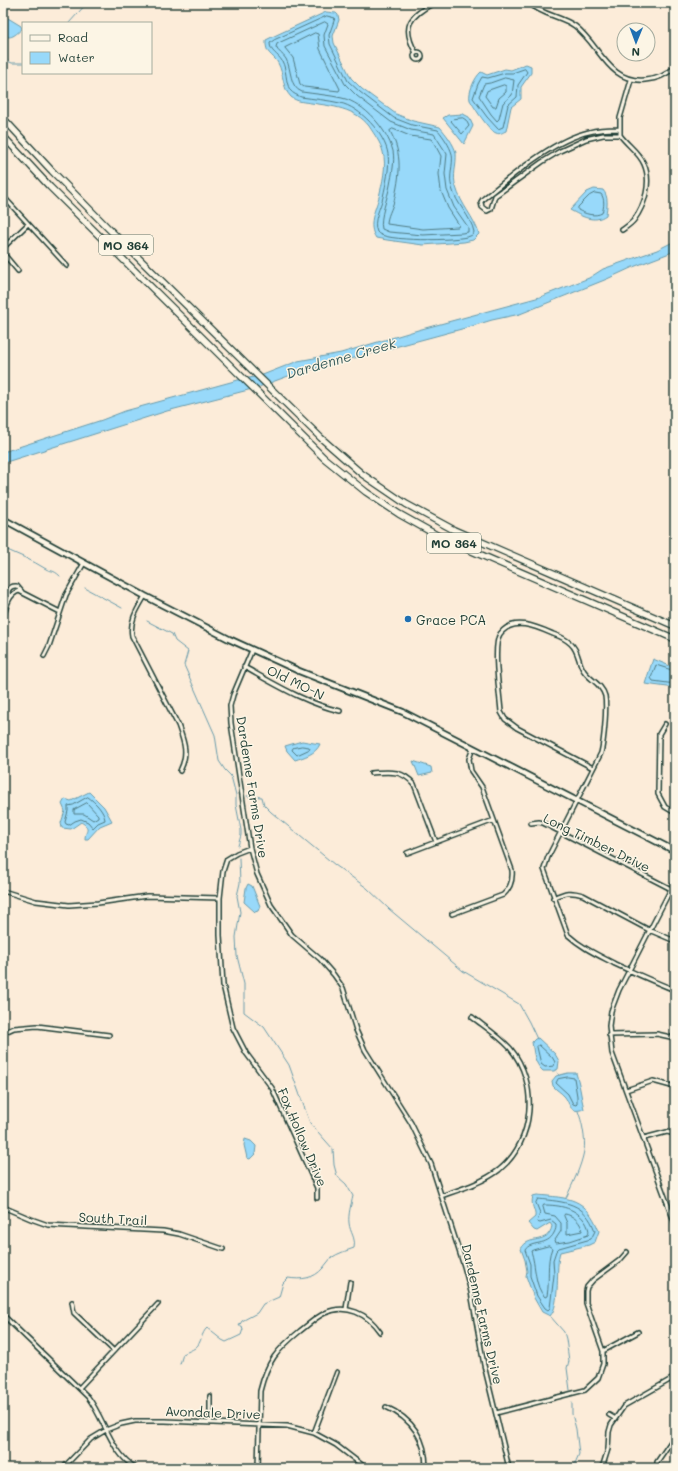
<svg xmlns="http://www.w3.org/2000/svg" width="678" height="1471" viewBox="0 0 678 1471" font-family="Mali,sans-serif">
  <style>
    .water { fill: #98d9fa; stroke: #689bab }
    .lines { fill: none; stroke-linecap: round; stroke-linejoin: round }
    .shore { stroke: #4f7b83; stroke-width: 1 }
    .stream { stroke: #689bab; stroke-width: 1 }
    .street-casing { stroke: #1f3d34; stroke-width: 6 }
    .secondary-casing { stroke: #1f3d34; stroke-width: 8 }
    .highway-casing { stroke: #1f3d34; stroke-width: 8 }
    .street { stroke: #fcf5e5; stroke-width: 3 }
    .secondary { stroke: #fcf5e5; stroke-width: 4.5 }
    .highway { stroke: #fcf5e5; stroke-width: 5.5 }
    .poi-dot { fill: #1f6fb2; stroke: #fcf5e5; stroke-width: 1.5 }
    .labels { text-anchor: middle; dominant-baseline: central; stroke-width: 3; stroke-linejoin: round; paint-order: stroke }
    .shield { fill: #fcf5e5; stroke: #617469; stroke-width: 1 }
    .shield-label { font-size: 12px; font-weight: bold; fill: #1f3d34 }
    .poi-label { font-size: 13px; fill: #1f3d34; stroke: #fcf5e5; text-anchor: start }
    .street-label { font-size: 13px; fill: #1f3d34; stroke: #fcf5e5 }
    .water-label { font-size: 14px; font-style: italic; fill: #375c5c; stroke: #fcf5e5 }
  </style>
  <rect width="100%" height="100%" fill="#fcecd9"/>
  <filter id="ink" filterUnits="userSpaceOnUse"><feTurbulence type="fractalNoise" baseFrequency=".025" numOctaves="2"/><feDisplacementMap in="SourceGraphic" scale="8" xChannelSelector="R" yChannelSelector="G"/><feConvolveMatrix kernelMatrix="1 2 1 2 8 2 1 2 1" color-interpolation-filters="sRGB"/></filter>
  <g filter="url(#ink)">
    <!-- water -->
    <path class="water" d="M326,12L336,13L338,15L339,20L333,36L334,43L351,78L362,89L396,114L413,121L440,127C446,134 454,144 456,153C457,165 452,176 456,187C461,205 474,217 479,234L473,240L464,242L423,245L387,240L376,238C367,225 375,211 379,197C382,184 387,166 383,152C381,143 374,134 369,126C355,108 332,106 311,103C305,102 297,102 291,97C282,88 284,74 278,63C273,54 265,55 266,40L272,37Z
      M3,15L21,26L22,29C16,34 10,41 3,34Z
      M526,64L531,66V73L521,87V99L511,107L506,131C503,132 500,135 496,133C489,131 474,107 470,100C468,92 475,77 481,72L487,75L505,69L511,70Z
      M463,114L469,117L473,126L464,144L443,118L448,115Z
      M594,189L603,190C609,197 607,206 606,215C594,224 581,216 570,210L587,192Z
      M675,241V251L633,267L607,279L520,314L492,320L469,327L291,375L256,388L167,411L3,463V452L102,420L125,411L238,380L260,376L298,361L341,353L418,330L540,297L589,278L603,269L657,250Z
      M653,659L675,668V688L645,684Z
      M302,741L320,744C316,754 304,757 295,760L287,751L285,746Z
      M413,761L431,767L432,773L419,776Z
      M89,792L104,807L112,821L100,826L88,839H85C85,830 92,829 81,822L71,829L62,828L61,823L65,811L62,804L65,799L71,801Z
      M248,884L252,886L260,906L258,911L255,912L244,902L246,888Z
      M538,1038L555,1054L559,1061L558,1069L554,1071H543C534,1063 534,1053 532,1042L535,1039Z
      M568,1073H576C580,1085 581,1097 584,1109C569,1114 571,1105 565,1097C561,1092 556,1090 553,1086L552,1081L556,1076Z
      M245,1139L251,1141L256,1146L255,1154L250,1159L247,1158L244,1145Z
      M537,1195C569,1198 586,1197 599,1231L595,1242L589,1245L560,1252C555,1267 561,1305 550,1316L542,1312L534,1298L526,1276L527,1271L525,1260L521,1249C528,1234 548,1246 552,1226L550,1223L537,1231L534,1230L528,1223L535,1217C536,1209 530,1207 533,1196Z"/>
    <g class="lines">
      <!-- shore -->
      <path class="shore" d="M327,16L335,18L329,35L330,44L348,81L360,92L394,118L412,125L438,130C443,136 450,146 452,154C454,165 448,176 452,188C456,204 471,216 474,232C473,234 473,235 470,236C459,241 382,242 377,232C372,221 381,207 383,197C386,183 390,168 388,154C385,134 360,107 340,103C327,100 314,99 301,97C297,95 293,94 290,90C285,81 287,70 282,61C278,54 270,52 270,43L274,40Z
        M325,22L328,24L324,35L325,46L345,84L357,96L391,122L411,130L434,134L447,154L445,174L447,190L454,207L468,227V232L462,233L423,235L389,232L382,229C379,218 388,197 390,185C392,174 395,162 393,151C387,129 364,103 342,98C329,95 315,94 302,92C289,87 292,70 286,59C283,54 278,52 276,47L277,44Z
        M315,33L318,34L320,49L340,89L339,91L304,87L300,84L293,58L285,48Z
        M525,69L527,72L518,85L517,97L508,105L503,127L498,129L487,117L473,98L478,84L482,77L488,78L505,73H512Z
        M505,78L514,80L512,95L503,103L499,119L497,121L491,114L479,96L484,84L490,83Z
        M504,85L506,86V92L499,98L496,107H493L485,96L487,91Z
        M463,118L466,120L469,126L462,134L451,121L453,119Z
        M393,129L410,136L431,139L434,143L441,156L439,174L441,191L448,208L459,225L458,227L423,229L387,224C387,216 392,209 394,201C400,175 403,155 390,131Z
        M595,193L601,194C605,199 604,207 602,213C595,217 585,214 578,210V207L589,196Z
        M675,671L656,665L651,678L653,681L675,684
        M302,746L309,747L310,749L297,755L292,750L293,748Z
        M88,797C95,802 104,811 105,820L98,823L93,828L88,822L81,819L75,821L69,825L66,824L65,822L68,811V806L73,805Z
        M87,803L98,815V817L93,820L84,814H74V810Z
        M539,1045L552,1057L555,1062L554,1066L545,1067L541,1064L537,1047Z
        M568,1077L574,1078L577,1096V1104L576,1105L573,1104L568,1094L556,1083L558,1079Z
        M538,1199C565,1202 585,1202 595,1231L591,1239L559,1248L556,1251L553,1260L554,1275L550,1308L548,1310L545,1308L537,1296L530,1276V1264L525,1250C531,1240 547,1247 554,1233C556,1229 556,1228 556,1224L551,1220L540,1223L537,1222L540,1213L536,1203Z
        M544,1205C560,1205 577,1208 586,1223C588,1227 590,1231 588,1235L570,1241L556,1243L555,1240L561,1231V1223L555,1216L545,1214L543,1207Z
        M565,1214C573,1215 582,1223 582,1231L567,1234V1223L564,1216Z
        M549,1246L552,1248C546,1263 550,1279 547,1296L545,1297C534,1287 536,1265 531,1251L533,1250Z"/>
      <!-- stream -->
      <path class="stream" d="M69,23L87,3
        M3,59L12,63H23
        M3,548C18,555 32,560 46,569C51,572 53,569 60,576
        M85,588L122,608
        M147,621L172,634L175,641L188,651L184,665L215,735L219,761L225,770L231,776L236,795V805L241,830V835L238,846
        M247,796L262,797L264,805L271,812L335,865L367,888L389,909L463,971L519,1004L529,1022L537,1039
        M555,1069L559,1075
        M566,1198C573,1183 581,1167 584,1151C586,1140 582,1121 578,1111
        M550,1316L564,1332L566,1339L569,1361L567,1368L570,1390
        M180,1364L183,1354C187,1352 192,1350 195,1348C202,1343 201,1333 207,1328L222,1340L226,1342L241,1335L243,1329L242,1326H239L242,1321L257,1313L263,1304L279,1297L283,1283L288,1278C301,1280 314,1279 323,1268C326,1265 328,1261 331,1258C338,1253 346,1251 354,1248C356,1237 350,1233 349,1223C348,1214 351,1205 353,1196L346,1184L337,1176L334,1165L333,1149L310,1123L289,1065L264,1027L244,1012V984L237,956L236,937L240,912L237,896L240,883L239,858
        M572,1403V1414L576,1429L579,1454L573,1468"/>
      <defs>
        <path id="street" d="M529,3C542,15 561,16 575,26C600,45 608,83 645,80C658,79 666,75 675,67
          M414 56a4 4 0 1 1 8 0a4 4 0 1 1-8 0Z
          M416,53C401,27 409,16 434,3
          M619,129C609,129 599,129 589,132C553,140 512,176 483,199L481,202L482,207L487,211L491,209L495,196L542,162L560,151L586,139L603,135H620
          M3,196L67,266
          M622,230C626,227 631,224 634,220C645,205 652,182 644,164C639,152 627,145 620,135V118L631,80
          M3,248L28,224
          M3,253L18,271
          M145,596C138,608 129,621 132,636L178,725C184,742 189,753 180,771
          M10,598C6,592 9,585 17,586L22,592
          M3,619C6,609 8,594 19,591L60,612
          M252,650L233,695L230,706L231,723L250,848L257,874L271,905L292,935L320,959L334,975L343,988L356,1030L365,1050L411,1123L431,1164L464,1266L471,1292L484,1365L509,1468
          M44,656L49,646L66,595L84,563
          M244,667C275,684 305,703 340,711
          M665,724L659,734L658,794L665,807L675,813
          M593,768L517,728L505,719L501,712C500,696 492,646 500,634C513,616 537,627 553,634C559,636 566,639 571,644C579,651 578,663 584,671C590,680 602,684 605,696C607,708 604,741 601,753L548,857L544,869L568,935C582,948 598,955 615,964C635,973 654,982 675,990
          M371,773C389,772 401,769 414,784L436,842
          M531,823L539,822L543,823L675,891
          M250,848L237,853L227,859L223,871L220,898V935L223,985L233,1028L246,1053L272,1088L317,1188V1198
          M407,853L494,820
          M675,881L619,990L611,1011L609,1026L612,1053L675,1224
          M3,891L36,901L69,905L98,903L147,896L220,898
          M553,898C566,892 570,891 583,895L649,930L675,941
          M452,914L503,895C511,888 513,880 512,870L482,787L471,771L469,759L473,748
          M3,1033L14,1028L37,1026L109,1035
          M609,1035L657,1034L675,1038
          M626,1090L653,1081L675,1087
          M644,1138L667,1132L675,1134
          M441,1196C461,1189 482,1183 499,1170C535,1141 539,1083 510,1048C499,1036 485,1027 472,1017
          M3,1207L31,1219L48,1225L163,1231L179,1234L223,1249
          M72,1302L74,1313L114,1351
          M346,1309L350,1282
          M3,1315L88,1397C105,1420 111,1453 136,1468
          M603,1351L638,1332
          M79,1388L158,1304
          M386,1407C413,1419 426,1439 426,1468
          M496,1413L585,1390L598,1378L603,1364V1351L586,1303V1291L587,1287L593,1280L620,1260L627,1252
          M609,1415L614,1418
          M210,1422V1396
          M314,1433L337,1372
          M63,1468L91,1439L106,1430L121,1424L135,1421H165L287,1426L314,1433L336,1445L366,1468
          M258,1468L260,1391C263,1379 267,1367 274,1357C281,1347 290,1339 300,1331C308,1325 316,1317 325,1313C346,1303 368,1314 380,1332
          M602,1468L608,1449L609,1432L611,1425L624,1406L675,1377
          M657,1468V1462L672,1440L675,1437"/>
        <path id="secondary" d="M3,519L145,596L229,639L299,671L403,712L675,851"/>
        <path id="highway" d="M3,118L52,171L108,228L321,438L362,474L406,504L454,530L675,626
          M3,136L50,187L238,373L324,458L366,492L399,514L442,538L675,639"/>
      </defs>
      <!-- street casing -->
      <use href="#street" class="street-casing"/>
      <!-- secondary casing -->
      <use href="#secondary" class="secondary-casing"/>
      <!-- highway casing -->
      <use href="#highway" class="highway-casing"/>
      <!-- street -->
      <use href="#street" class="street"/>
      <!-- secondary -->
      <use href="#secondary" class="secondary"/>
      <!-- highway -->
      <use href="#highway" class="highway"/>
    </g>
  </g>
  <!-- markers -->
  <circle class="poi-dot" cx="408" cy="619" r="4"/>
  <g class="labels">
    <!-- shield labels -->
    <g class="shield">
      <rect x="99" y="235" width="54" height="20" rx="3"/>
      <rect x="427" y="533" width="54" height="20" rx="3"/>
    </g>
    <g class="shield-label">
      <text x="126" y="245">MO 364</text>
      <text x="454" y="543">MO 364</text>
    </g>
    <!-- poi labels -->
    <g class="poi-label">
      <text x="416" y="619">Grace PCA</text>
    </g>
    <!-- street labels -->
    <g class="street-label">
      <text transform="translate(296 682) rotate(26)">Old MO-N</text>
      <text transform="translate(253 787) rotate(81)">Dardenne Farms Drive</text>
      <text transform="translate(597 842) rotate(26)">Long Timber Drive</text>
      <text transform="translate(303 1137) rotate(67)">Fox Hollow Drive</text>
      <text transform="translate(113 1218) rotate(3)">South Trail</text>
      <text transform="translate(483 1314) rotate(77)">Dardenne Farms Drive</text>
      <text transform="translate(213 1412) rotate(2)">Avondale Drive</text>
    </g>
    <!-- water labels -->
    <g class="water-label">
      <text transform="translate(341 358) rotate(-16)">Dardenne Creek</text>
    </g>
  </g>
  <!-- margin -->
  <rect width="678" height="1471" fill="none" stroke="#fcf5e5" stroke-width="16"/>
  <rect x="8" y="8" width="662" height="1455" fill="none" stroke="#1f3d34" stroke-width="1.5" filter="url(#ink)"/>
  <!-- legend -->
  <rect x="22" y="22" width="130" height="52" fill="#fcf5e5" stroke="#a4ab9e"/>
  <rect x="30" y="35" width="20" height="6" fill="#fcf5e5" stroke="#a4ab9e"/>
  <text x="58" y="42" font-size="12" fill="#1f3d34">Road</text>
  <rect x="30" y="52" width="20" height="12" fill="#98d9fa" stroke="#a4ab9e"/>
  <text x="58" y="62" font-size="12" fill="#1f3d34">Water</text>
  <!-- north arrow -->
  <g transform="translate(636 42) rotate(181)"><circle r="19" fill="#fcf5e5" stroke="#a4ab9e"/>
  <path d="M0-3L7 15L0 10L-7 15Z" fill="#1f6fb2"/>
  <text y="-6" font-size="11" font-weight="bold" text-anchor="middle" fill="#1f3d34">N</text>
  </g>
</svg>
